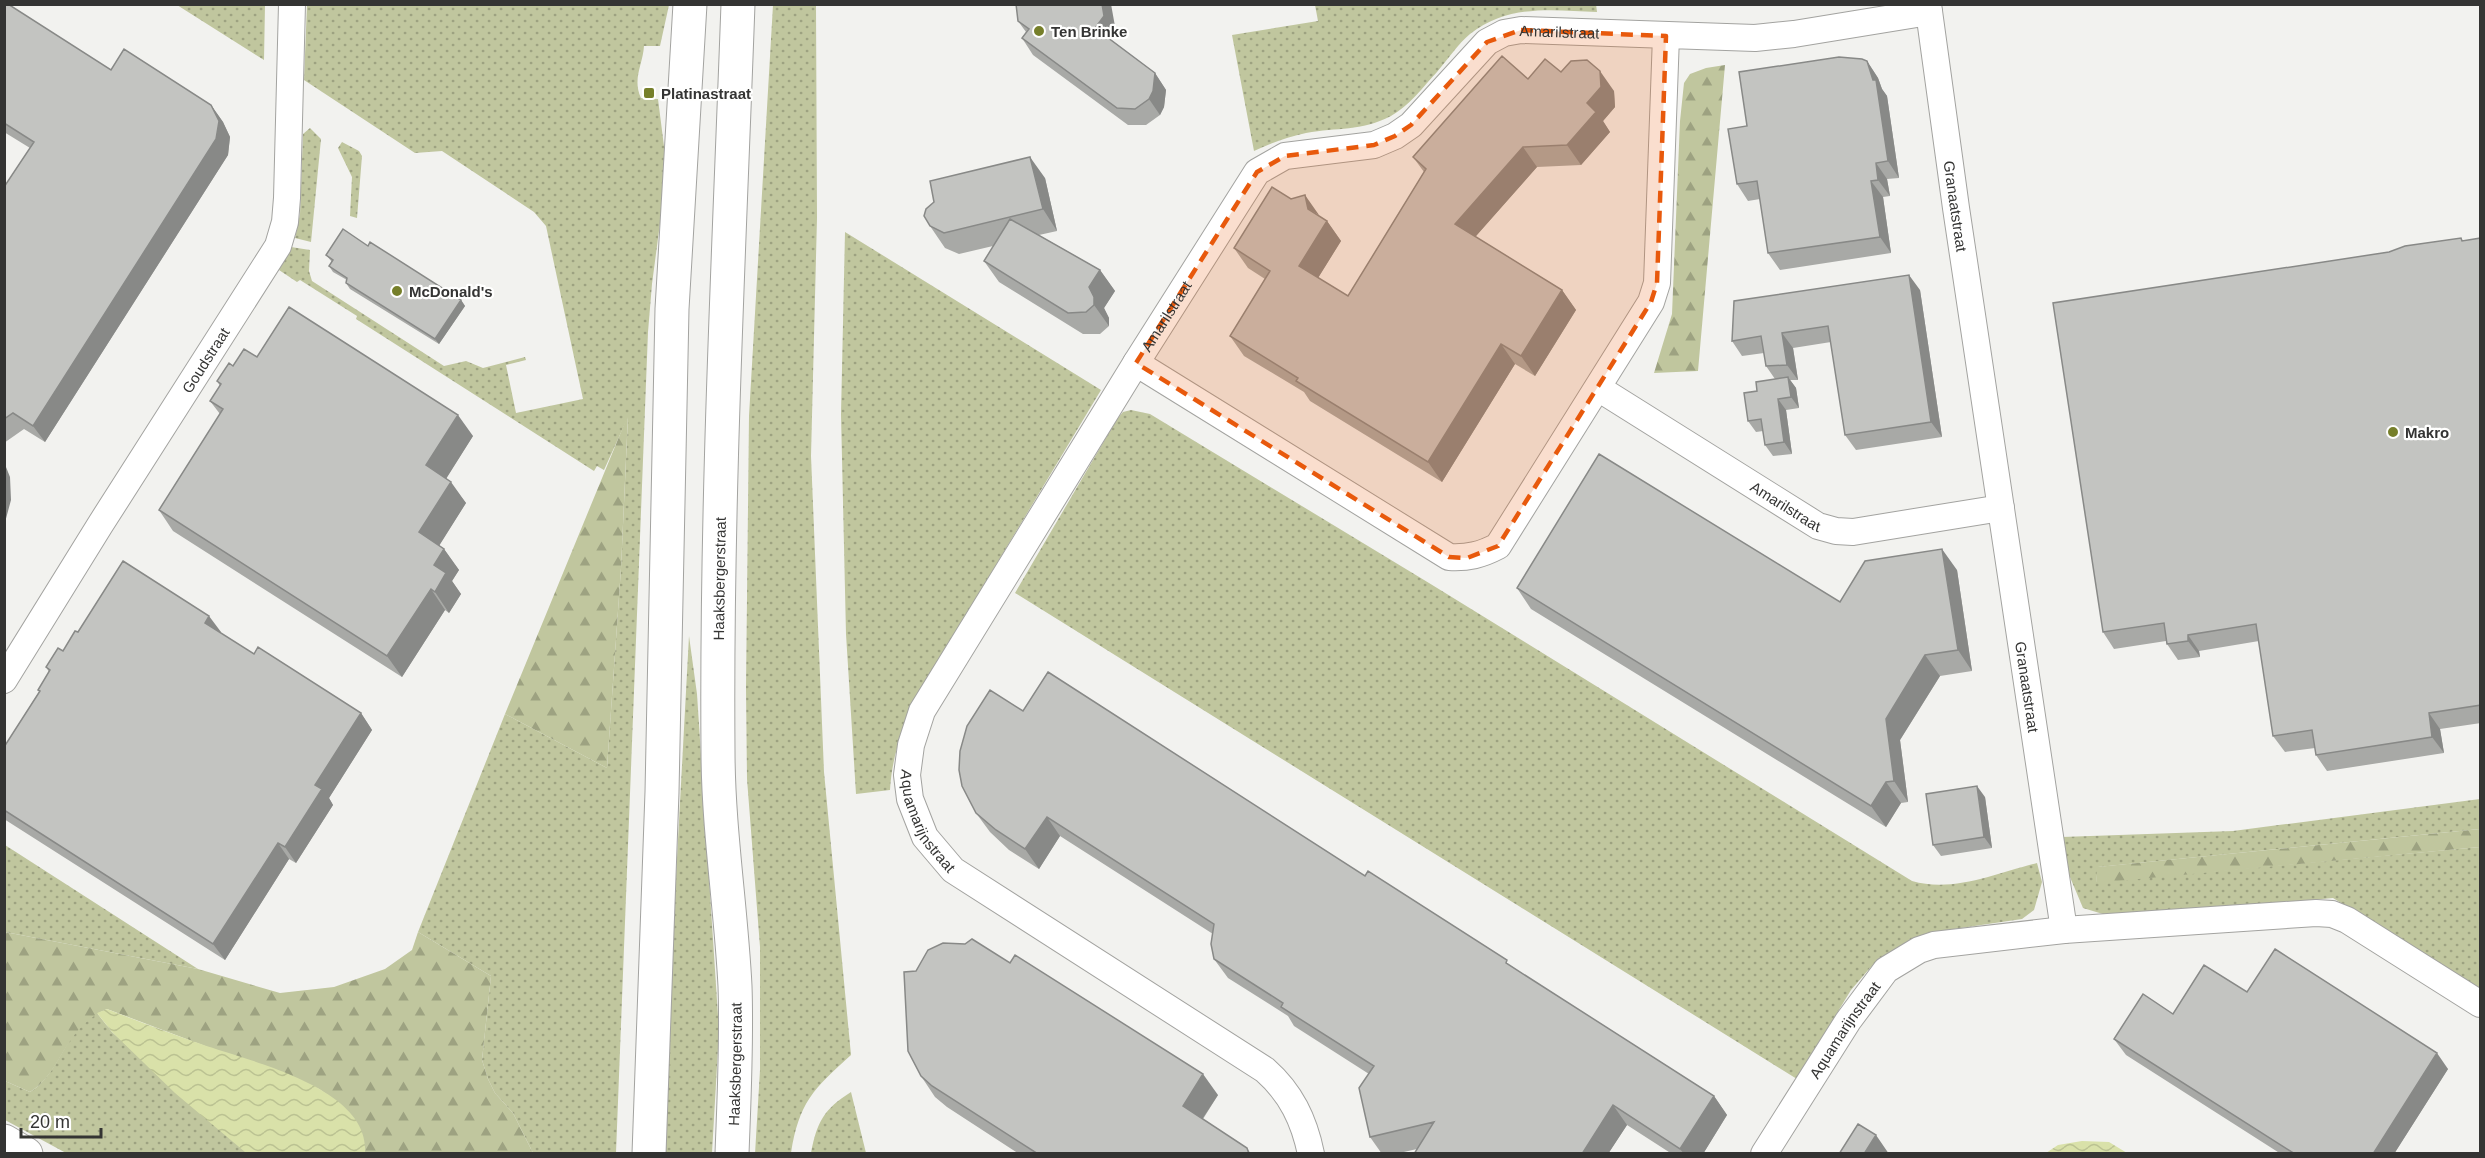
<svg xmlns="http://www.w3.org/2000/svg" width="2485" height="1158" viewBox="0 0 2485 1158" font-family="Arial,sans-serif">
  <style>
    .grass { fill: url(#grass-dots) }
    .forest { fill: url(#forest-firs) }
    .water { fill: url(#water-waves) }
    .lines { fill: none; stroke-linecap: round; stroke-linejoin: round }
    .minor-casing { stroke: #a3a3a0; stroke-width: 28 }
    .primary-casing { stroke: #a3a3a0; stroke-width: 35 }
    .motorway-casing { stroke: #a3a3a0; stroke-width: 35 }
    .minor { stroke: #fff; stroke-width: 26 }
    .primary { stroke: #fff; stroke-width: 33 }
    .motorway { stroke: #fff; stroke-width: 33 }
    .wall { fill: #a8a9a6 }
    .shaded-wall { fill: #888987 }
    .building { fill: #c3c4c1; stroke: #888987; stroke-width: 1.5 }
    .marked { fill: #e8590c; fill-opacity: 0.2; stroke: #e8590c; stroke-width: 4.5; stroke-dasharray: 12 8; stroke-linejoin: round }
    .poi-dot { fill: #767f2a; stroke: #fffffe; stroke-width: 2 }
    .labels { text-anchor: middle; dominant-baseline: central; stroke-width: 4.5; stroke-linejoin: round; paint-order: stroke }
    .poi-label { font-size: 15px; font-weight: bold; fill: #343433; stroke: #fffffe; text-anchor: start }
    .street-label { font-size: 15px; fill: #343433; stroke: #fffffe }
  </style>
  <defs>
    <pattern id="grass-dots" width="8" height="8" patternUnits="userSpaceOnUse" patternTransform="scale(1.5)"><rect width="8" height="8" fill="#c0c69e"/><path d="M2 2h.1M6 6h.1" fill="none" stroke="#9da281" stroke-width="1.8" stroke-linecap="round"/></pattern>
    <pattern id="forest-firs" width="22" height="20" patternUnits="userSpaceOnUse" patternTransform="scale(1.5)"><rect width="22" height="20" fill="#c0c69e"/><path d="M5 1l3.5 6h-7zM16 11l3.5 6h-7z" fill="#9da281"/></pattern>
    <pattern id="water-waves" width="16" height="10" patternUnits="userSpaceOnUse" patternTransform="scale(1.5)"><rect width="16" height="10" fill="#d9e1a9"/><path d="M0 5q4-4 8 0t8 0" fill="none" stroke="#bbc292"/></pattern>
  </defs>
  <rect width="100%" height="100%" fill="#f2f2ef"/>
  <!-- grass -->
  <path class="grass" d="M1596,4L1597,12C1552,10 1508,4 1470,34C1458,44 1448,59 1437,72C1423,87 1409,106 1391,116C1360,132 1338,127 1306,133C1288,137 1271,143 1254,151L1232,35L1318,21L1315,5Z
    M177,5H265L264,60Z
    M307,5H669L660,46H644C643,64 632,79 641,98L658,99L667,170L652,284L648,332L616,1153H533L513,1113L495,1093L488,1079L482,1060L491,976L418,932L505,714L607,768L621,568L628,417L604,470L597,466L594,471L356,319L357,316L300,280L297,282L279,270L291,247L310,250L309,271L312,281L444,366L466,361L483,368L525,357L526,360L506,365L516,413L583,399L546,226L534,212L442,151L415,153L304,80Z
    M773,5H816L817,218L811,456L824,772L851,1055C813,1089 799,1103 791,1153L755,1154L760,1070V947L747,779L746,689L749,416Z
    M310,128L321,139L311,242L295,238L300,214L303,134Z
    M342,142L359,151L362,156L357,218L350,216L352,177L338,148Z
    M845,232L1101,390L918,695C903,726 892,755 890,790L856,794L846,634L841,414Z
    M1131,410L1150,414L1429,583L1912,881C1953,893 1997,873 2037,863L2042,882L2034,910L2022,919L1927,933L1896,950L1870,968L1851,990L1797,1079L1015,593L1117,419L1123,412Z
    M689,636L697,694L719,1031L712,1153L661,1154Z
    M2480,799V829L2098,867L2096,882L2480,847V989L2333,898L2116,918L2083,908L2067,870L2062,837L2233,831Z
    M5,845L198,969L5,932Z
    M97,1013L112,1032L248,1153H66L5,1120V1081L30,1092C59,1075 65,1030 97,1013Z
    M851,1092L866,1153H811C817,1122 824,1109 851,1092Z"/>
  <!-- forest -->
  <path class="forest" d="M1725,65L1698,371L1654,373L1672,314L1680,121L1684,83L1690,74L1706,68Z
    M628,415L621,568L607,768L505,714Z
    M2480,829V847L2096,883L2097,867Z
    M5,932L198,969L280,993L334,987L385,969L412,950L418,932L491,976L482,1060L488,1079L495,1093L513,1113L533,1153H365C364,1123 342,1105 319,1089L107,1009C63,1028 62,1073 30,1092L5,1081Z"/>
  <!-- water -->
  <path class="water" d="M107,1009C138,1021 169,1033 201,1044C248,1061 370,1087 365,1153L245,1152L175,1093L112,1032L97,1013Z
    M2082,1141L2109,1142L2127,1153H2046L2058,1145Z"/>
  <g class="lines">
    <defs>
      <g id="minor">
        <path id="s1" d="M1928,4L1956,208L2064,930L2316,913L2332,914L2347,920L2480,1004"/>
        <path id="s2" d="M1666,36L1657,283L1651,302L1498,546C1481,555 1468,558 1449,557L1136,363L1257,172L1285,156L1374,145L1395,136L1411,125L1487,42L1504,33L1521,30L1755,38L1794,34L1929,12"/>
        <path id="s3" d="M1136,363L922,711L911,745L907,775L910,799L925,837L953,870L1265,1070C1291,1093 1304,1120 1311,1154"/>
        <path id="s4" d="M1598,388L1818,526L1836,531L1853,532L2001,508"/>
        <path id="s5" d="M4,680L100,525L278,246L285,222L287,198L292,4"/>
        <path id="s6" d="M1764,1154L1848,1021L1886,970L1919,950L1934,945L2064,930"/>
      </g>
      <g id="primary">
        <path d="M649,1154L662,792L672,309L690,4"/>
        <path id="s7" d="M732,1154C734,1098 737,1042 735,986C731,907 718,828 718,750C716,501 729,253 738,4"/>
      </g>
      <path id="motorway" d="M4,1141L26,1154"/>
    </defs>
    <!-- minor casing -->
    <use href="#minor" class="minor-casing"/>
    <!-- primary casing -->
    <use href="#primary" class="primary-casing"/>
    <!-- motorway casing -->
    <use href="#motorway" class="motorway-casing"/>
    <!-- minor -->
    <use href="#minor" class="minor"/>
    <!-- primary -->
    <use href="#primary" class="primary"/>
    <!-- motorway -->
    <use href="#motorway" class="motorway"/>
  </g>
  <!-- wall -->
  <path class="wall" d="M4,4L111,70L211,105L223,122L230,137L228,155L45,442L24,429L4,443V187L30,148L4,132Z
    M1018,21L1116,32L1110,39L1155,73L1166,90L1164,107L1160,115L1146,125H1128L1033,55L1022,38L1026,32Z
    M1867,61L1878,78L1882,89L1887,96L1899,178L1887,179L1890,196L1883,197L1891,253L1780,270L1768,253L1760,199L1748,201L1737,184L1747,126Z
    M1561,72L1614,91L1615,107L1603,121L1610,132L1581,165L1537,167L1475,237L1562,290L1576,310L1535,376L1515,364L1442,482L1310,401L1304,392L1244,356L1230,336L1265,279L1248,268L1234,248L1319,216L1327,221L1341,241L1318,278L1348,296L1424,172L1413,157L1528,79Z
    M1045,178L1057,231L1039,235L1100,270L1115,291L1104,308L1109,318V326L1100,334H1083L999,282L984,261L993,246L959,254L945,248L930,226Z
    M2481,238V723L2440,729L2444,753L2327,771L2316,755L2315,748L2285,752L2273,736L2259,641L2199,651L2200,657L2178,660L2167,644L2166,641L2114,649L2103,632L2463,241Z
    M368,246L461,300L465,306L439,344L350,289L346,283L347,280L333,272L329,266L332,262L326,255Z
    M1920,290L1942,437L1856,450L1845,435L1831,342L1793,348L1798,380H1790L1796,388L1799,408L1786,410L1792,454L1773,456L1765,445L1763,431L1756,432L1748,421L1757,391L1775,379L1766,366L1764,353L1742,356L1732,341Z
    M257,357L473,436L446,478L466,503L439,545L444,549L459,570L452,581L461,594L449,613L445,610L402,677L173,531L159,510L220,414L210,401L220,386L217,381L233,366Z
    M1957,570L1972,671L1940,676L1900,740L1908,802L1901,803L1886,827L1531,609L1517,588L1840,602Z
    M78,632H221L220,633L254,654L361,713L372,730L329,798L333,805L296,863L289,859L225,960L4,819V747L39,692L38,690L49,672L46,667L63,651Z
    M1023,711L1365,876L1512,967L1714,1096L1727,1115L1703,1154H1672L1627,1125L1608,1154H1414L1417,1149L1395,1154H1382L1370,1137L1369,1074L1294,1026L1288,1016L1228,978L1214,959L1213,934L1060,836L1039,869L1009,850L990,832L976,813Z
    M1985,797L1992,848L1941,856L1933,845Z
    M2247,992L2448,1069L2394,1154H2281L2126,1055L2114,1039Z
    M921,1076L1218,1095L1203,1119L1247,1148L1251,1154H1019L947,1107L935,1097Z"/>
  <!-- shaded-wall -->
  <path class="shaded-wall" d="M1102,4H1111L1116,32L1107,44L1095,28Z
    M1867,61L1878,78L1882,89L1887,96L1899,178L1888,161L1873,80Z
    M1600,71L1614,91L1615,107L1603,121L1610,132L1581,165L1567,145L1587,103Z
    M1155,73L1166,90L1164,107L1160,115L1149,99Z
    M211,105L223,122L230,137L228,155L45,442L33,426Z
    M1523,147L1537,167L1469,244L1455,224Z
    M1030,157L1045,178L1057,231L1043,209Z
    M1876,163L1887,179L1890,196L1878,180Z
    M1871,181L1883,197L1891,253L1880,237Z
    M1305,195L1319,215L1308,209Z
    M1327,221L1341,241L1313,286L1299,266Z
    M1100,270L1115,291L1104,308L1109,318V326L1094,305L1089,287Z
    M1909,275L1920,290L1942,437L1931,422Z
    M1562,290L1576,310L1535,376L1521,356Z
    M461,300L465,306L439,344L435,339Z
    M1782,333L1793,348L1798,380L1787,365Z
    M1501,344L1515,364L1442,482L1428,462Z
    M1788,377L1796,388L1799,408L1791,397Z
    M1778,399L1786,410L1792,454L1784,442Z
    M458,415L473,436L441,487L426,465Z
    M4,462L10,477L11,500L4,526Z
    M451,482L466,503L434,554L419,532Z
    M444,549L459,570L452,581L461,594L449,613L435,592L434,565Z
    M1942,549L1957,570L1972,671L1958,650Z
    M431,589L445,610L402,677L387,656Z
    M209,616L221,632L216,639L205,623Z
    M2188,635L2199,651L2200,657L2188,641Z
    M1925,655L1940,676L1900,740L1908,802L1894,781L1886,719Z
    M361,713L372,730L329,798L333,805L296,863L285,847L315,785Z
    M2429,713L2440,729L2444,753L2432,737Z
    M1886,782L1901,803L1886,827L1871,806Z
    M1977,786L1985,797L1992,848L1984,837Z
    M1047,817L1060,836L1039,869L1025,849Z
    M278,843L289,859L225,960L213,944Z
    M2437,1053L2448,1069L2394,1154H2373Z
    M1203,1074L1218,1095L1197,1127L1183,1106Z
    M1714,1096L1727,1115L1703,1154H1684L1680,1149Z
    M1613,1105L1627,1125L1608,1154H1582Z
    M1876,1135L1889,1154H1864Z"/>
  <!-- building -->
  <path class="building" d="M4,4H8L111,70L124,49L211,105L219,121L216,139L33,426L13,413L4,419V187L34,142L4,123Z
    M1016,4H1102L1104,16L1095,28L1155,73L1153,91L1149,99L1135,109L1117,108L1022,38L1029,29L1018,21Z
    M1502,56L1528,79L1545,59L1561,72L1571,61L1587,60L1600,71L1601,87L1587,103L1596,112L1567,145L1523,147L1455,224L1562,290L1521,356L1501,344L1428,462L1296,381L1298,378L1230,336L1270,271L1234,248L1272,187L1291,199L1305,195L1308,209L1327,221L1299,266L1348,296L1426,169L1413,157Z
    M1839,57L1862,59L1867,61L1873,80H1876L1888,161L1876,163L1878,180L1871,181L1880,237L1768,253L1757,181L1737,184L1728,129L1747,126L1739,72Z
    M1030,157L1043,209L944,233L930,226L924,216L926,209L934,202L930,181Z
    M1010,219L1100,270L1089,287L1094,297V305L1086,312L1068,313L984,261Z
    M343,229L368,246L370,242L461,300L435,339L346,283L347,278L329,266L333,260L326,255Z
    M2461,238L2462,241L2481,238V705L2429,713L2432,737L2316,755L2312,730L2273,736L2256,624L2188,635V641L2167,644L2164,623L2103,632L2053,303L2389,252L2405,246Z
    M1909,275L1931,422L1845,435L1828,326L1782,333L1787,365L1766,366L1761,336L1732,341L1734,301Z
    M289,307L458,415L426,465L451,482L419,532L444,549L434,565L446,573L435,592L431,589L387,656L159,510L223,409L210,401L221,384L217,381L229,363L233,366L244,349L257,357Z
    M1788,377L1791,397L1778,399L1784,442L1765,445L1761,419L1748,421L1744,393L1757,391L1756,382Z
    M1599,454L1840,602L1865,561L1942,549L1958,650L1925,655L1886,719L1894,781L1886,782L1871,806L1517,588Z
    M123,561L209,616L205,623L254,654L258,647L361,713L315,785L322,789L285,847L278,843L213,944L4,810V747L40,691L38,690L50,670L46,667L58,648L63,651L75,631L78,632Z
    M1048,672L1365,876L1368,871L1507,960L1506,963L1714,1096L1680,1149L1613,1105L1582,1154H1414L1434,1122L1370,1137L1359,1088L1374,1066L1281,1007L1283,1003L1214,959L1211,944L1214,924L1047,817L1025,849L996,830L976,813L962,786L959,770L960,751L967,726L990,690L1023,711Z
    M1977,786L1984,837L1933,845L1926,794Z
    M972,939L1010,963L1015,955L1203,1074L1183,1106L1247,1148L1249,1154H1038L932,1086L921,1076L908,1051L904,972L916,971L928,950L943,943L965,944Z
    M2275,949L2437,1053L2373,1154H2295L2114,1039L2143,994L2173,1014L2204,965L2247,992Z
    M1858,1124L1876,1135L1864,1154H1839Z"/>
  <!-- marked area -->
  <path class="marked" d="M1521,30L1666,36L1657,283L1651,302L1498,546L1467,558L1449,557L1136,363L1257,172L1285,156L1374,145L1395,136L1411,125L1487,42Z"/>
  <!-- markers -->
  <g class="poi-dot">
    <circle cx="1039" cy="31" r="6"/>
    <rect x="643" y="87" width="12" height="12" rx="3"/>
    <circle cx="397" cy="291" r="6"/>
    <circle cx="2393" cy="432" r="6"/>
  </g>
  <g class="labels">
    <!-- poi labels -->
    <g class="poi-label">
      <text x="1051" y="31">Ten Brinke</text>
      <text x="661" y="93">Platinastraat</text>
      <text x="409" y="291">McDonald's</text>
      <text x="2405" y="432">Makro</text>
    </g>
    <!-- street labels -->
    <g class="street-label">
      <text stroke="none"><textPath href="#s2" startOffset="1552">Amarilstraat</textPath></text>
      <text stroke="none"><textPath href="#s1" startOffset="204">Granaatstraat</textPath></text>
      <text stroke="none"><textPath href="#s2" startOffset="1030">Amarilstraat</textPath></text>
      <text stroke="none"><textPath href="#s5" startOffset="378">Goudstraat</textPath></text>
      <text stroke="none"><textPath href="#s4" startOffset="222">Amarilstraat</textPath></text>
      <text stroke="none"><textPath href="#s7" startOffset="576">Haaksbergerstraat</textPath></text>
      <text stroke="none"><textPath href="#s1" startOffset="690">Granaatstraat</textPath></text>
      <text stroke="none"><textPath href="#s3" startOffset="526">Aquamarijnstraat</textPath></text>
      <text stroke="none"><textPath href="#s6" startOffset="148">Aquamarijnstraat</textPath></text>
      <text stroke="none"><textPath href="#s7" startOffset="90">Haaksbergerstraat</textPath></text>
    </g>
  </g>
  <!-- border -->
  <rect width="2485" height="1158" fill="none" stroke="#343433" stroke-width="12"/>
  <!-- scale -->
  <path d="M21 1128v9h80v-9" fill="none" stroke="#343433" stroke-width="3"/>
  <text x="30" y="1128" font-size="18" fill="#343433" stroke="#fffffe" stroke-width="4.5" paint-order="stroke">20 m</text>
</svg>
